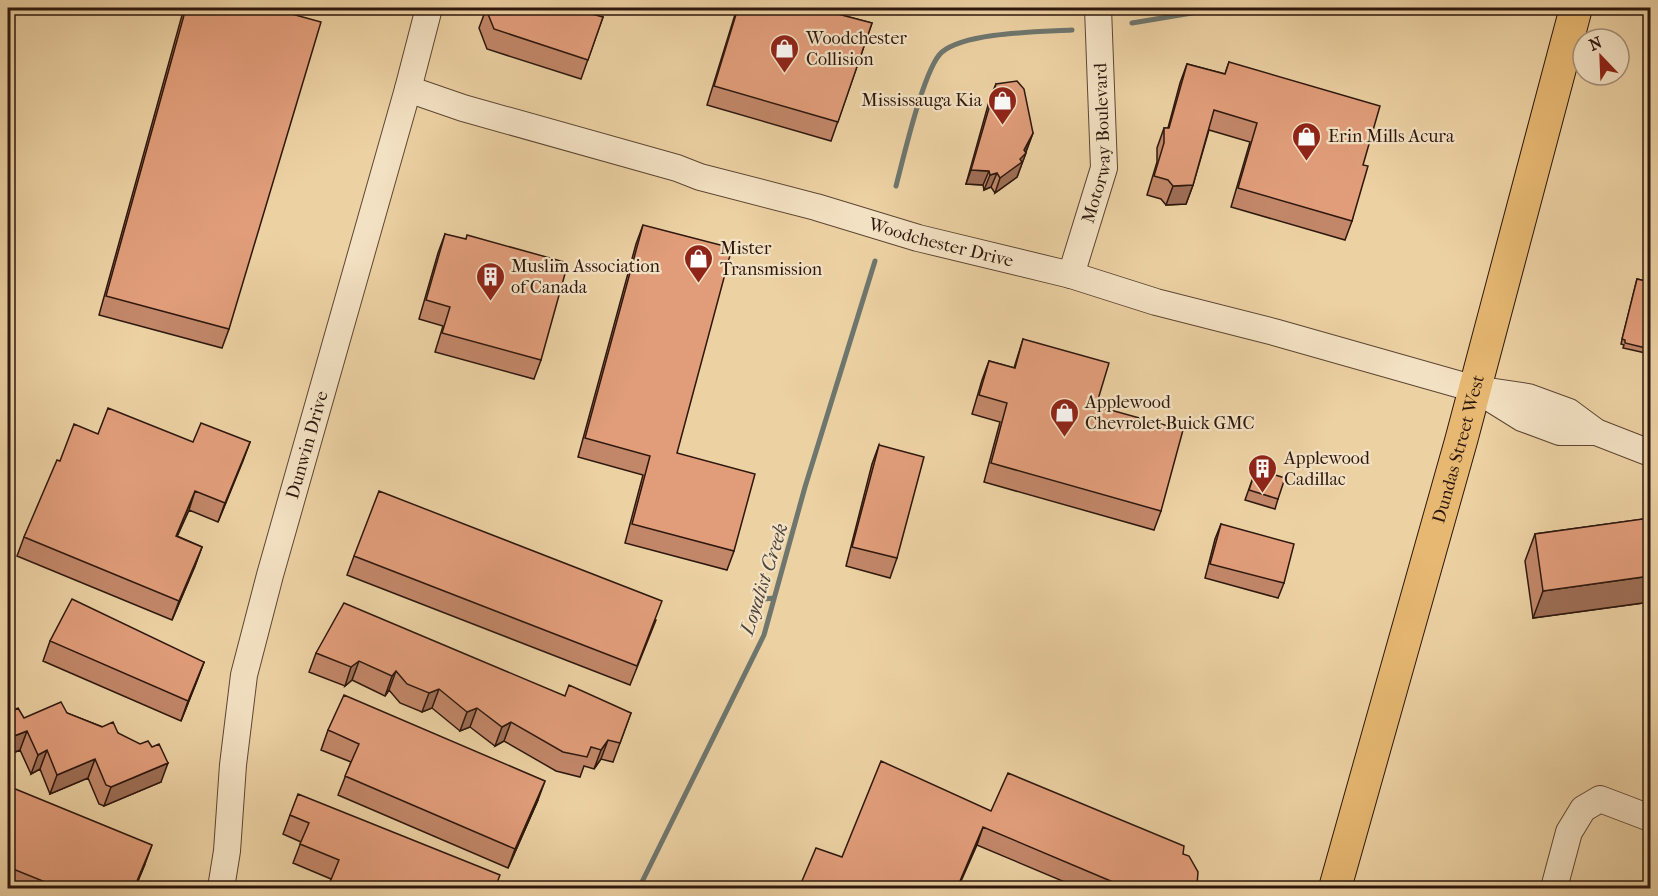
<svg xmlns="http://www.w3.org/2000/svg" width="1658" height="896" viewBox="0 0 1658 896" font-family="'IM FELL French Canon',serif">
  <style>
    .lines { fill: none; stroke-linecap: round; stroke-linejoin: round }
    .stream { stroke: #6e766e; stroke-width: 5 }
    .minor-casing { stroke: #5d4632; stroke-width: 28 }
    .major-casing { stroke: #2d170d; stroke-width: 34 }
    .minor { stroke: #f3e1c3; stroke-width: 26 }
    .major { stroke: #e6b872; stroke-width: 32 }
    .wall { fill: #c28769; stroke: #2d170d; stroke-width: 1.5 }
    .shaded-wall { fill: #9e6e55; stroke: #2d170d; stroke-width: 1.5 }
    .building { fill: #e19d7a; stroke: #2d170d; stroke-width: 1.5 }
    .labels { text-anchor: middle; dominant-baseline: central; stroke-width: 4.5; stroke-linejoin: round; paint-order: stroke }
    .poi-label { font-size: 18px; fill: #2d170d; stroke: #f3e1c3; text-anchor: start }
    .street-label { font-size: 18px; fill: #2d170d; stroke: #f3e1c3 }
    .water-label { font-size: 20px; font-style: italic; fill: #4e463d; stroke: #f3e1c3 }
  </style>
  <rect width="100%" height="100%" fill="#ecd1a3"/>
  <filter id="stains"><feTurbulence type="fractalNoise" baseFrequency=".00333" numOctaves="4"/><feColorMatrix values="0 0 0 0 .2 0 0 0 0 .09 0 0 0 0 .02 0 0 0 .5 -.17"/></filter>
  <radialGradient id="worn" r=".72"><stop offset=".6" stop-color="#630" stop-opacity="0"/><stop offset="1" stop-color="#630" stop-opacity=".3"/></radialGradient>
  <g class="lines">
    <!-- stream -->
    <path class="stream" d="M1132,23L1222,8
      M896,186C903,160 924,67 942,52C967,32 1039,32 1072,30
      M756,600L774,598
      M639,888L764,635L805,487L875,261"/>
    <defs>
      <g id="minor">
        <path id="s1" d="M408,89L463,108L677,168L700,177L816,207L918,238L1071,275L1156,302L1274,332L1475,389L1528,397L1569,412L1596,432L1650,453"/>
        <path id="s2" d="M1071,275L1104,168L1098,8"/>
        <path d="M1485,395L1522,418L1560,432H1596"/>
        <path id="s3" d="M221,888L227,851L233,765L244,675L270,575L408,89L429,8"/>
        <path d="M1554,888L1569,832L1583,809L1600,799L1650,818"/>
      </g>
      <g id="major">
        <path id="s4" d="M1335,888L1461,441L1576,8"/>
      </g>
    </defs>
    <!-- minor casing -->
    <use href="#minor" class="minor-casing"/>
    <!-- major casing -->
    <use href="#major" class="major-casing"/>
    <!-- minor -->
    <use href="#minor" class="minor"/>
    <!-- major -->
    <use href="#major" class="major"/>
  </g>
  <!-- wall -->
  <path class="wall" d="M184,8H270L229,329L222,348L99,315Z
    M737,8H815L872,23L831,141L707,105Z
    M486,9L603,17L581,79L487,49L479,28Z
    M1229,62L1363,165L1352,221L1345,240L1231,207L1250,142L1209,130L1193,185L1186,204L1166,205L1161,199L1147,195L1157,162V148L1164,128H1168L1180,83L1187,64L1225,74Z
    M996,84L1033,133L1017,177L995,193L991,187L984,190L983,185L966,184L990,98Z
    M643,225L677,453L734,551L727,570L625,543L643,475L578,457L636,244Z
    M445,234L541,360L534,379L435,352L443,326L419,319L438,253Z
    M1637,279L1650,282V354L1623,348L1624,345L1621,344Z
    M1023,339L1096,406L1161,511L1154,530L984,482L1000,422L972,414L982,380L989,361L1014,368Z
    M193,442H250L218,522L189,510L177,536L202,547L195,566L172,620L17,556L24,537L60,461Z
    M879,445L897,558L890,578L846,566L872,464Z
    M1256,469L1278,499L1275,509L1245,500Z
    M1650,518V602L1533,618L1525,561L1535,534Z
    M1221,524L1284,583L1278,598L1205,578L1215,539Z
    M354,556L656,620L630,685L347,575Z
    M50,641L204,662L181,721L43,661Z
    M316,653L565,696L631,713L613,762L601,759L594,769L584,766L580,777L556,771L504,741L495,746L470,727L460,731L432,708L422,712L400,703L389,690L385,696L352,680L345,686L309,672Z
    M8,713L24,718L67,713L118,733L161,782L104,806L99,804L88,778L50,794L40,769L31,774L20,750L8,755Z
    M328,730L538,800L508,868L338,795L351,762L321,750Z
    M8,786L145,864L135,888H8Z
    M991,811L1183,854L1196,888H1079L977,845L842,857Z
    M290,815L495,888H328L331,879L293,863L301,842L283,834Z"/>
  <!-- shaded-wall -->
  <path class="shaded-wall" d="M1033,133L1024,156L1026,153L1017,177L995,193L1000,178L1024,150Z
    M971,170L989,171L983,185L966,184Z
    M997,173L991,187L984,190L990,175Z
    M1193,185L1186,204L1166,205L1173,186Z
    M250,442L243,461L218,522L225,503Z
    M195,491L189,510L169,555L176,536Z
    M202,547L195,566L172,620L179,601Z
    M1650,576V602L1533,618L1543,591Z
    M359,661L352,680L345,686L351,667Z
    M204,662L197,681L181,721L188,701Z
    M396,671L389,690L385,696L392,676Z
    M439,689L432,708L422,712L429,693Z
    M477,708L470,727L460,731L467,712Z
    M511,722L504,741L495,746L502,727Z
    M27,731L20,750L8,755V743L9,738Z
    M608,740L601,759L594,769L601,750Z
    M47,750L40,769L31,774L38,755Z
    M95,759L88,778L50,794L57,775Z
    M168,763L161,782L104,806L111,787Z
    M545,781L538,800L508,868L515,849Z
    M983,827L977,845L958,888H957Z
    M152,845L145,864L135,888H134Z"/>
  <!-- building -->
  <path class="building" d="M186,8H270L321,22L229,329L106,296Z
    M489,8H570L603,17L588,60L494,29L486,9Z
    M738,8H815L872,23L838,122L714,86Z
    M1229,62L1380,106L1363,165L1368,166L1352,221L1238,188L1257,123L1214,110L1193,185L1173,186L1168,180L1154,176L1164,143V128H1169L1187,64L1225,74Z
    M1017,81L1024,89L1033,133L1024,150L1026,153L1020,159L1022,162L1000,178L997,173L990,175L989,171L971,170L996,84Z
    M643,225L732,248L677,453L755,474L734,551L632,524L650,456L585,438Z
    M445,234L466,239L467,235L568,263L541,360L442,333L450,307L426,300Z
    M1637,279L1650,282V349L1625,343V340L1622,339Z
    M1023,339L1109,363L1096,406L1183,430L1161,511L991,463L1007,403L979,395L989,361L1015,368Z
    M108,408L193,442L201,423L250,442L225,503L195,491L176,536L202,547L179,601L24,537L57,460L60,461L74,424L98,434Z
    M879,445L924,457L897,558L852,547Z
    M1256,469L1285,478L1278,499L1249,490Z
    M379,491L662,601L637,666L354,556Z
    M1650,518V576L1543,591L1535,534Z
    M1221,524L1294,544L1284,583L1210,564Z
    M72,599L204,662L188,701L50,641Z
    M344,603L565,696L569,685L631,713L620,743L608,740L601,750L591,747L587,757L563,752L511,722L502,727L477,708L467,712L439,689L429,693L407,684L396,671L392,676L359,661L351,667L316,653Z
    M344,695L545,781L515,849L345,776L359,744L328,730Z
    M61,702L67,713L102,727L113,722L118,733L140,744L148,741L152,747L159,744L168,763L111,787L106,785L95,759L57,775L47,750L38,755L27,731L9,738L8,733V713L18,708L24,718Z
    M881,761L991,811L1008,773L1184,846L1183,854L1189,856L1198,872L1197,885L1194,888H1117L1111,886L1113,882L983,827L957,888H799L816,848L842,857Z
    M8,786L152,845L134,888H60L8,867Z
    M298,794L500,875L495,888H345L330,882L339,860L300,844L309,823L290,815Z"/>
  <!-- icons -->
  <defs>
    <symbol id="shop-pin" viewBox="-11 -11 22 30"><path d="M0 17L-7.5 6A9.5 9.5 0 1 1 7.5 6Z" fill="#8f2418" stroke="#f3e1c3"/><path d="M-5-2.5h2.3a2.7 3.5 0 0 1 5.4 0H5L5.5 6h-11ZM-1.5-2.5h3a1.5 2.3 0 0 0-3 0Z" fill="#fff"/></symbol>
    <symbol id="building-pin" viewBox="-11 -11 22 30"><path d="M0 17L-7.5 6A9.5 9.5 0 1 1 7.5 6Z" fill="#8f2418" stroke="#f3e1c3"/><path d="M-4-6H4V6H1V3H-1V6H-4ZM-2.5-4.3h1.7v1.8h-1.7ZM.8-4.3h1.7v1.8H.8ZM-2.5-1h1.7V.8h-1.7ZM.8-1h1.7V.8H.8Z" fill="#fff"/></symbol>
  </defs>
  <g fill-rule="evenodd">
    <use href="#shop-pin" x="768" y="32" width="33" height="45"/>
    <use href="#shop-pin" x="986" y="84" width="33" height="45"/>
    <use href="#shop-pin" x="1290" y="120" width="33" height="45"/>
    <use href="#shop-pin" x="682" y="242" width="33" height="45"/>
    <use href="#building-pin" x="474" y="260" width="33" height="45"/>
    <use href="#shop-pin" x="1048" y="396" width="33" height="45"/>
    <use href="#building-pin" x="1246" y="452" width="33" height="45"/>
  </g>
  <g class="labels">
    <!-- poi labels -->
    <g class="poi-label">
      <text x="806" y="38">Woodchester<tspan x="806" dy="21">Collision</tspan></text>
      <text x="982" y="100" text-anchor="end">Mississauga Kia</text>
      <text x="1328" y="136">Erin Mills Acura</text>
      <text x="720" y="248">Mister<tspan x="720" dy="21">Transmission</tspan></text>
      <text x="511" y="266">Muslim Association<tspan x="511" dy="21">of Canada</tspan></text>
      <text x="1085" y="402">Applewood<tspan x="1085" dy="21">Chevrolet Buick GMC</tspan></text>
      <text x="1284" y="458">Applewood<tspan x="1284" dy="21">Cadillac</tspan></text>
    </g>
    <!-- street labels -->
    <g class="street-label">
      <text stroke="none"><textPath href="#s2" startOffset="136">Motorway Boulevard</textPath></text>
      <text stroke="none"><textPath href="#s1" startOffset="555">Woodchester Drive</textPath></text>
      <text stroke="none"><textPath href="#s3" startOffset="453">Dunwin Drive</textPath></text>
      <text stroke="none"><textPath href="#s4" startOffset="456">Dundas Street West</textPath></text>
    </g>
    <!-- water labels -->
    <g class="water-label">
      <text transform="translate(764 579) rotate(-72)">Loyalist Creek</text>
    </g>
  </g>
  <!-- margin -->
  <rect width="1658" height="896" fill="none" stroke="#ecd1a3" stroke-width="30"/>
  <rect x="9" y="9" width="1640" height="878" fill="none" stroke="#2d170d" stroke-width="3"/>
  <rect x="15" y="15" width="1628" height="866" fill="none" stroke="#2d170d" stroke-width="1.5"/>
  <!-- north arrow -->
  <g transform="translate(1601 57) rotate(337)"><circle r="28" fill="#f3e1c3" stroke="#a4907a" stroke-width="1.5"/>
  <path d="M0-4.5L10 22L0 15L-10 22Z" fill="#8f2418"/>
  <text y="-9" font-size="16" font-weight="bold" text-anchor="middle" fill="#2d170d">N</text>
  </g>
  <rect width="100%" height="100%" filter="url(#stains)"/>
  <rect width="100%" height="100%" fill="url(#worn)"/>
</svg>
